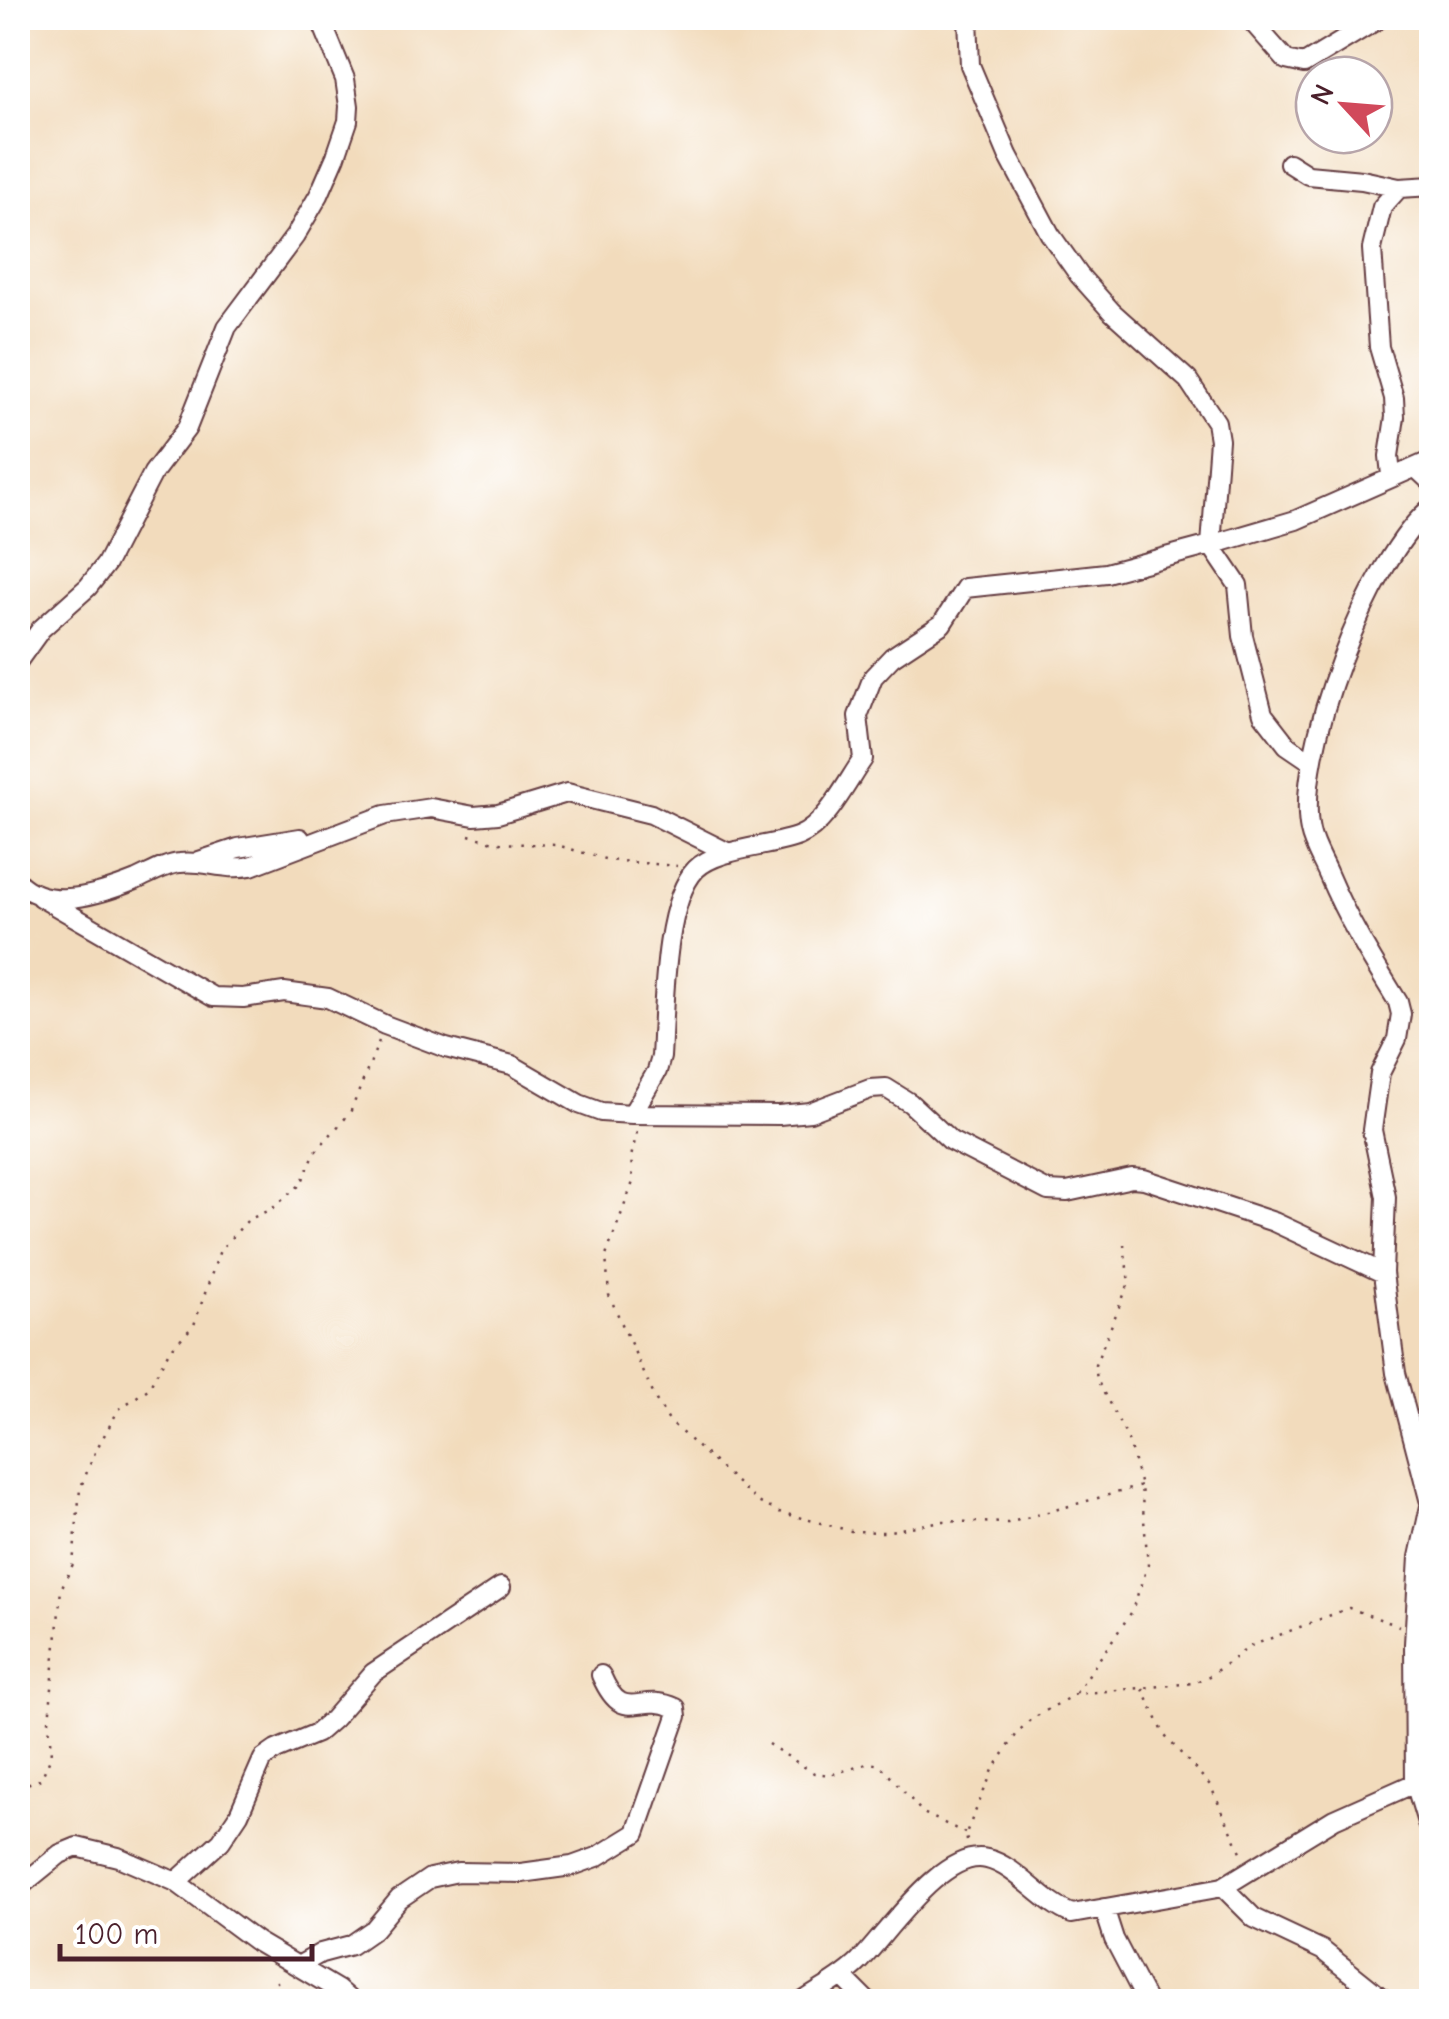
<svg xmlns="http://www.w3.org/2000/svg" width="1449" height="2019" viewBox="0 0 1449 2019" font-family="'Comic Neue',sans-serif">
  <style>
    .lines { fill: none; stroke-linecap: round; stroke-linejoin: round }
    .minor-casing { stroke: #633b41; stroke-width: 22 }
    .path { stroke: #633b41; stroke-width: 2.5; stroke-dasharray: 2.5 8; stroke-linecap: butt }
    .minor { stroke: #fff; stroke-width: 18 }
  </style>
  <rect width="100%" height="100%" fill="#fff"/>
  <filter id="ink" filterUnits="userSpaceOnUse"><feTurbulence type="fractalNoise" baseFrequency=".01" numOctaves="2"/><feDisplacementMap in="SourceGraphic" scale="20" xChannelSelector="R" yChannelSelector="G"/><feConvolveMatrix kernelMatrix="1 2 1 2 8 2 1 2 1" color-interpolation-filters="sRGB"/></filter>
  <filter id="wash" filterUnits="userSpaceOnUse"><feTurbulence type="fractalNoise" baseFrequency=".0048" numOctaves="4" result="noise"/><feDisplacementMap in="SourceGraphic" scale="40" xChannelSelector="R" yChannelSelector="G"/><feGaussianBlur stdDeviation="2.25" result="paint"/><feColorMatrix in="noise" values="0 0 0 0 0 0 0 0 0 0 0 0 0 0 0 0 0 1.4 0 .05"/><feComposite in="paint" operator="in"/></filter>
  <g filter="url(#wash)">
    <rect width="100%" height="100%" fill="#f2dbbc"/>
  </g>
  <g filter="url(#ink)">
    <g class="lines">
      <defs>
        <path id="minor" d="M968,18L970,65L1008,155L1050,234L1079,275L1112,312L1188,380L1216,422L1219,440L1211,545L1238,585L1243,636L1263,714L1287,745L1312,762
          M1249,18L1286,60L1304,64L1380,18
          M1289,163L1308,175L1362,180L1399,188
          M1417,469L1432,483
          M1391,475L1389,456L1395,417L1394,398L1379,347L1372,249L1382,207L1399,188L1432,186
          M18,661L41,629L88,587L106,564L153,473L187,428L227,327L295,236L319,195L336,156L348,121L349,106L345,79L320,18
          M199,861L238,848L300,838
          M18,882C48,912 101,894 136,880C150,874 166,864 180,863C205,860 224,871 251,866L385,815L431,808L474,816L498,814L567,793L651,814L729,853
          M40,897L213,997L243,998L284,992L328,998L385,1025L446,1048L512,1065L579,1104L601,1112L632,1114L657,1071L661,1057C664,1011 663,903 696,869C717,848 772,847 799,836C827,824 846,783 863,759L858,716L873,677L892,657L942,624L965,588L1106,573L1211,545L1296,520L1432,460
          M632,1114L779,1115L810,1112L870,1089L886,1088L910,1103L951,1141L1048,1191L1067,1192L1132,1178L1144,1179L1274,1222L1383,1273
          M1429,1499L1396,1373L1383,1273L1386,1197L1372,1130L1380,1073L1397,1039L1401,1014L1398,1002C1372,960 1347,919 1328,874C1322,860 1313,846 1310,831C1294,755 1370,556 1432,507
          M1415,1783L1432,1839
          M176,1882L221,1841L239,1814L263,1759L276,1750L317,1733L333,1719L373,1673L501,1587
          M1223,1887L1254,1918L1322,1950L1387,2002
          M18,1888L60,1854L77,1847L118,1857L176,1882L257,1942L338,1990L352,2002
          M1104,1908L1114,1939L1147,2002
          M298,1966L321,1953L351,1945L374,1929L399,1899L430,1878L458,1872L521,1873L572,1866L597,1857L636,1833L677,1716L676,1708C638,1690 624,1728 601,1675
          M842,1976L868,2002
          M802,2002C821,1989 843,1978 859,1962C887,1934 943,1848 987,1859C1017,1866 1041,1902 1072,1914L1223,1887L1334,1819L1415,1783L1414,1644L1419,1557L1432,1497"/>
      </defs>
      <!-- minor casing -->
      <use href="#minor" class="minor-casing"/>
      <!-- path -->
      <path class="path" d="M469,835L497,843L557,845L608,860L677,866
        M637,1132L631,1157L633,1182L606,1256L609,1295L656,1400L669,1421L758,1502L779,1512L851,1531L885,1532L942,1521L1008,1523L1141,1486
        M1143,1689L1165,1736L1210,1785L1243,1856
        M1076,1693L1131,1613L1148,1565L1141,1486L1127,1437L1097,1380L1095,1365L1129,1283L1124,1245
        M768,1744L814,1773L830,1775L870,1763L880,1765L923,1813L965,1833
        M18,1787L41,1779L51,1756L49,1721L61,1589L73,1564L80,1489L96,1450L119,1409L148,1389L169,1351L194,1325L220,1250L248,1220L273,1208L301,1184L315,1152L350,1113L379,1041
        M967,1841L966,1833L993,1770L1018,1732L1030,1720L1075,1694L1194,1683L1209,1676L1251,1646L1349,1608L1399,1626
        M251,2002L281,1979"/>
      <!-- minor -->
      <use href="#minor" class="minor"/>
    </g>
  </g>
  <!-- margin -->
  <rect width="1449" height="2019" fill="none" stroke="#fff" stroke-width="60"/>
  <!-- north arrow -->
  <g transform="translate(1344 105) rotate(296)"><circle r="48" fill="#ffffff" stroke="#b7a5aa" stroke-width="2.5"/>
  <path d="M0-8L18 38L0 25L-18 38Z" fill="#d1495b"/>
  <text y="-15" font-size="28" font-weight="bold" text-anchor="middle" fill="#4a1f2b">N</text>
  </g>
  <!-- scale -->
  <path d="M60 1944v15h252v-15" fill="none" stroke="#4a1f2b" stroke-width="5"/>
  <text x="75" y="1944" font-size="30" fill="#4a1f2b" stroke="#ffffff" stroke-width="8" paint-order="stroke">100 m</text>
</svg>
